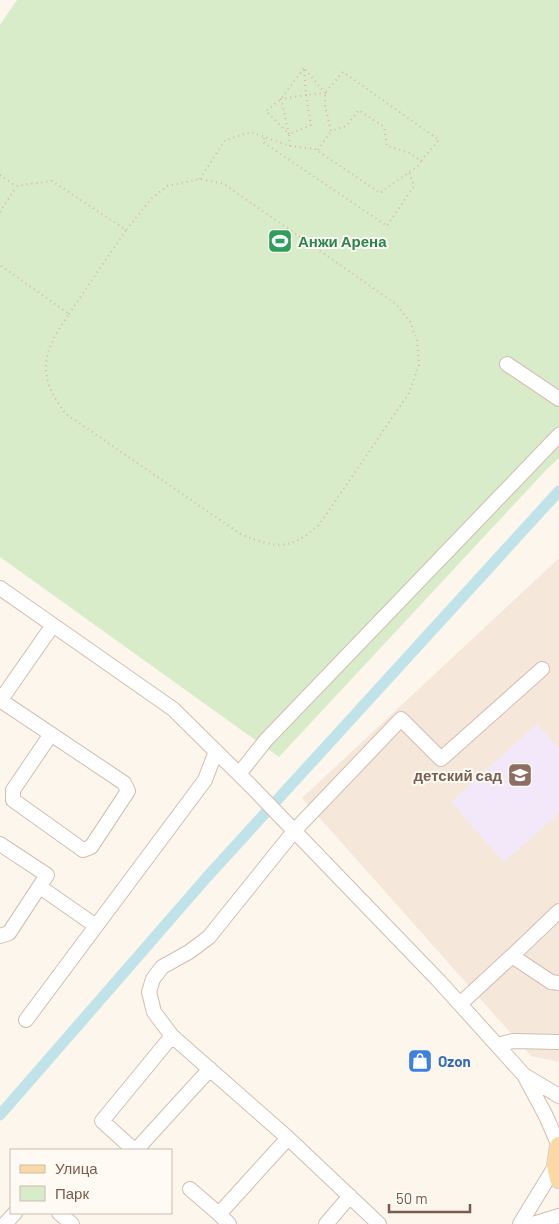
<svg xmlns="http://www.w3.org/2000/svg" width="559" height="1224" viewBox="0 0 559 1224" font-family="Barlow,sans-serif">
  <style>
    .residential { fill: #f5e8da }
    .education { fill: #f3e8fa }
    .green { fill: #d8ecc9 }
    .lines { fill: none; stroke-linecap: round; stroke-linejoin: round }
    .canal { stroke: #bfe3e8; stroke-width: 11 }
    .minor-casing { stroke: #d1beb0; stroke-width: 16 }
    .major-casing { stroke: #dad1cd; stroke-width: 20 }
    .path { stroke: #d9b8a5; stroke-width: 2; stroke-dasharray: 1 4; stroke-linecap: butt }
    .minor { stroke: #fff; stroke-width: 14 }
    .major { stroke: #fbd9a5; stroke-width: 18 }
    .labels { text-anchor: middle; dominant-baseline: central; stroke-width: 4; stroke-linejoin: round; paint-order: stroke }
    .leisure-label { font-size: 15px; font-weight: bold; fill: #27864d; stroke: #fffaf3; text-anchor: start }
    .education-label { font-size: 15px; font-weight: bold; fill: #785e54; stroke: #fffaf3; text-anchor: end }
    .shop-label { font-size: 15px; font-weight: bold; fill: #366cbe; stroke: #fffaf3; text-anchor: start }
  </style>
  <rect width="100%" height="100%" fill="#fdf6ec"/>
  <!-- residential -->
  <path class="residential" d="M559,558V1062L531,1056L302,798Z"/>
  <!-- education -->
  <path class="education" d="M537,724L559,749V813L504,862L451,802Z"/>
  <!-- green -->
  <path class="green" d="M17,0H559V458L548,468L279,757L0,557V25Z"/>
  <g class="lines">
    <!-- canal -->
    <path class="canal" d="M0,1115L207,877L559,491"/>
    <defs>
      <path id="minor" d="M507,364L559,399
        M0,588L173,709L251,786L439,981L524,1075L546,1116L559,1146
        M0,700L124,783L128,791L91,847L83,850L13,800V790L51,734
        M0,701L53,625
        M239,774L266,740L559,435
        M0,844L47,875L9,933L0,936
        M40,887L96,926
        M512,956L559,911
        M460,1004L512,956L551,982L559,983
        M26,1020L205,780L216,751
        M497,1045L513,1041L559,1042
        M524,1075L559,1096
        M134,1150L102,1121L172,1036
        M136,1150L210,1069
        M190,1189L219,1214L229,1224
        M59,1213L72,1224
        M219,1214L288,1138
        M5,1224L15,1213
        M326,1224L350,1196
        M379,1224L288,1138L172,1036L154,1012L149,992L153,979L162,967L189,952L209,937L295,830L401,719L441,759L542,669
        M520,1224L556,1165
        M533,1224L559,1216"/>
      <path id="major" d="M559,1146L556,1165L559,1179"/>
    </defs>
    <!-- minor casing -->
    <use href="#minor" class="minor-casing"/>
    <!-- major casing -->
    <use href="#major" class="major-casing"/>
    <!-- path -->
    <path class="path" d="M264,138L263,142L387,226L414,186L409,172
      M290,146L289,134L311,125L306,95L325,93L304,68L306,95L281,99L289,134L266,111L281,99L304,68
      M318,150L331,131
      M0,175L16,186L52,181L126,230L151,199L167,186L200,179L224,184L396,304L410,322L417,340L419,365L409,393L319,525C289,551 277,548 242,535L66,414C36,376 42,352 69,314L0,265
      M200,179L225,140L251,132L290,146L315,149L380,193L419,165L421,161L410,153L387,146L384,127L359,110L346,126L331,131L325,106V93L343,72L439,140L421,161
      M0,212L16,187
      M69,314L126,230"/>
    <!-- minor -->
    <use href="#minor" class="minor"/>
    <!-- major -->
    <use href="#major" class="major"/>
  </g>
  <!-- icons -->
  <defs>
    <symbol id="stadium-square" viewBox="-11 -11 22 22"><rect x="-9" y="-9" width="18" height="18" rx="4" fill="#2e9e5b" stroke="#fffaf3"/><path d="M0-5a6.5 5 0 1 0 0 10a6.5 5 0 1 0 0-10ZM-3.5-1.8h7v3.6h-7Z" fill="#fff"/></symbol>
    <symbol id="school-square" viewBox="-11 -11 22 22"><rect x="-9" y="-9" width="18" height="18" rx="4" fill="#8d6e63" stroke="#fffaf3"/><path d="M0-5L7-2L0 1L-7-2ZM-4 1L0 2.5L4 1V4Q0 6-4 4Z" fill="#fff"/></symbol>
    <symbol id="shop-square" viewBox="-11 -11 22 22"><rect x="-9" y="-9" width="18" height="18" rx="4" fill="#3f7fe0" stroke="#fffaf3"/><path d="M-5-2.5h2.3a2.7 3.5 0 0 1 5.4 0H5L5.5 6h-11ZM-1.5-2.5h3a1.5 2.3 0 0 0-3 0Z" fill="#fff"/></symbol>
  </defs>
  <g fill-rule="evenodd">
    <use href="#stadium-square" x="266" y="227" width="28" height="28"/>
    <use href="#school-square" x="506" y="761" width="28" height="28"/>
    <use href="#shop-square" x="406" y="1047" width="28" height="28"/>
  </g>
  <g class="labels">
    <!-- leisure labels -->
    <g class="leisure-label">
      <text x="298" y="241">Анжи Арена</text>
    </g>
    <!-- education labels -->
    <g class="education-label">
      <text x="502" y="775">детский сад</text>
    </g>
    <!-- shop labels -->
    <g class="shop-label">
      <text x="438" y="1061">Ozon</text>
    </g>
  </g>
  <!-- legend -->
  <rect x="10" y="1149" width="162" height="65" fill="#fffaf3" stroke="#cabbb1"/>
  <rect x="20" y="1165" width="25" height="8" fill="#fbd9a5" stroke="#cabbb1"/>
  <text x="55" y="1174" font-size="15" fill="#7a5c4d">Улица</text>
  <rect x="20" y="1186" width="25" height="15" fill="#d8ecc9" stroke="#cabbb1"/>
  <text x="55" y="1199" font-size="15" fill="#7a5c4d">Парк</text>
  <!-- scale -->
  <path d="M389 1204v8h81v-8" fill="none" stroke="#7a5c4d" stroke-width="2.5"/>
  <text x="396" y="1204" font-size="15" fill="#7a5c4d" stroke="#fffaf3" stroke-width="4" paint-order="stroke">50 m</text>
</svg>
